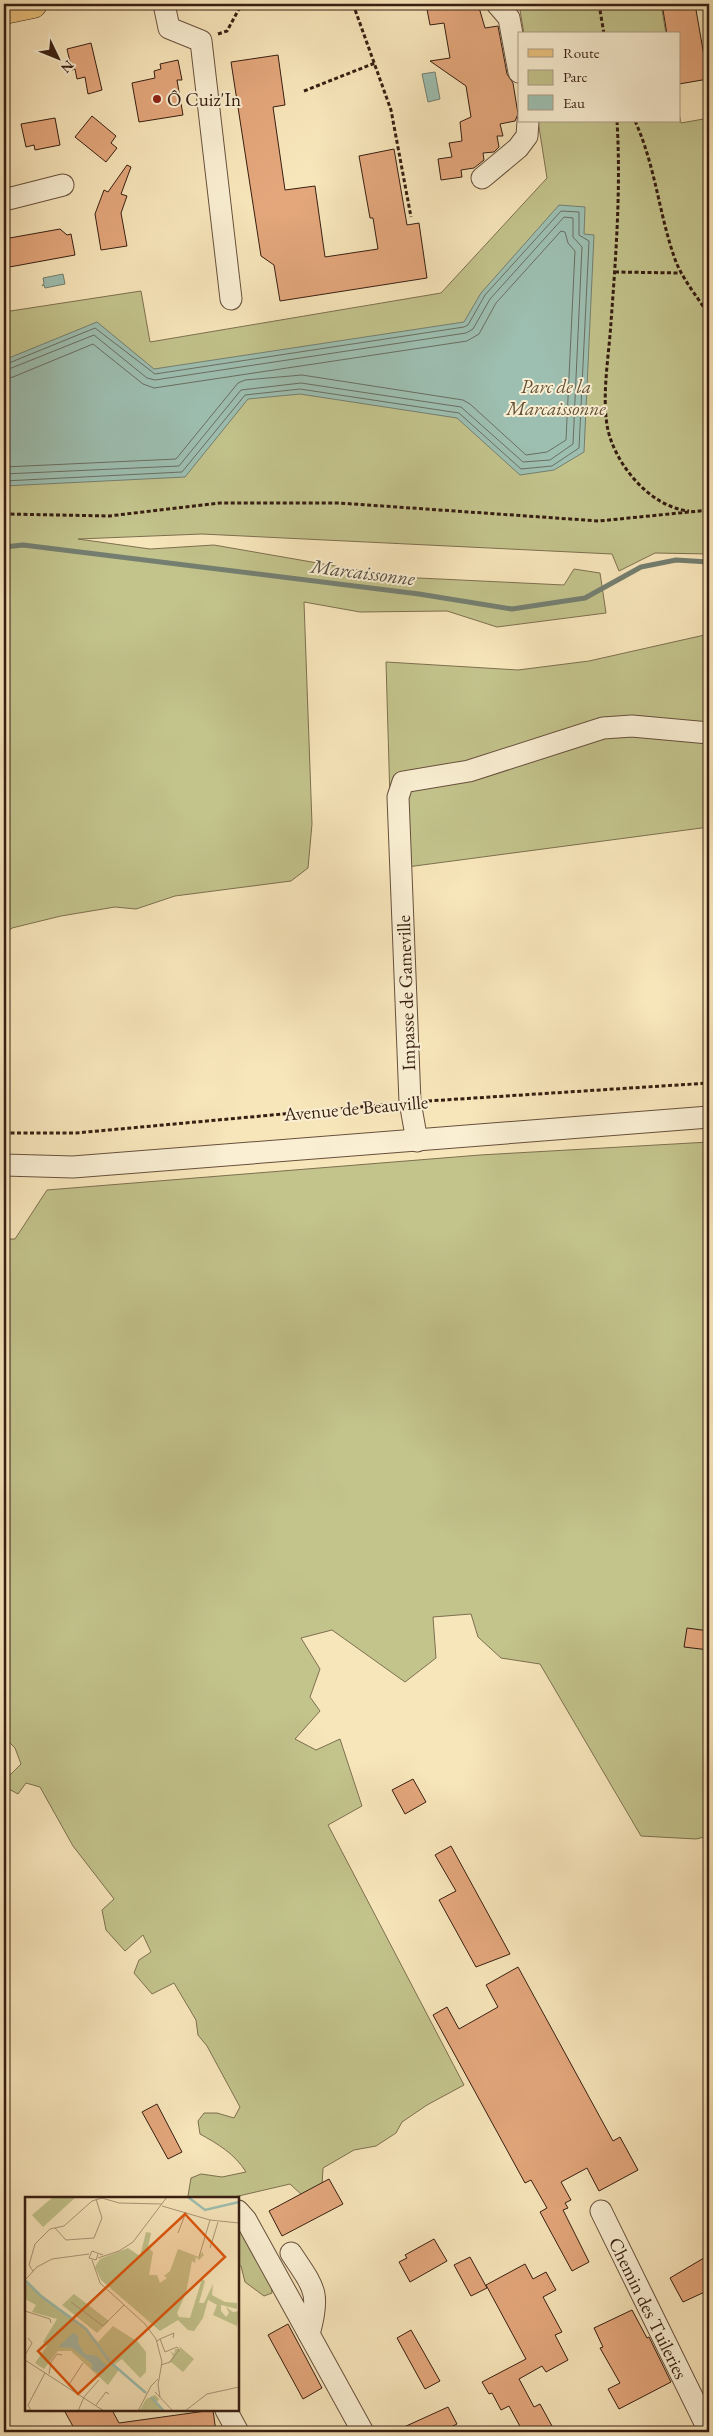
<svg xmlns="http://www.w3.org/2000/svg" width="713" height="2436" viewBox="0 0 713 2436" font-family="'EB Garamond',serif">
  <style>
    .green { fill: #c3c38c; stroke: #7d704f }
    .water { fill: #9dbfb1; stroke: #747f71 }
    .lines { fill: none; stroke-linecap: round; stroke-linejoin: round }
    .shore { stroke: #6a6e62; stroke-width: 1 }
    .stream { stroke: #747f71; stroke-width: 5 }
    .building { fill: #e4a77c; stroke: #371e12 }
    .minor-casing { stroke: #67503c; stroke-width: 23 }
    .major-casing { stroke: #371e12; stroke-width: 29 }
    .path { stroke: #371e12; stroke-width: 3; stroke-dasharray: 4 2.5; stroke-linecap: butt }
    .minor { stroke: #faefd3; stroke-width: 21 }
    .major { stroke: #ecc37e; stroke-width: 28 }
    .poi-dot { fill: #8f2418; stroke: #faefd3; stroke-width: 2 }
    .labels { text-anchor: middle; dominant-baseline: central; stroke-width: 4; stroke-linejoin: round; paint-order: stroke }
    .poi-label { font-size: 19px; fill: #371e12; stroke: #faefd3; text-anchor: start }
    .park-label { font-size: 19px; font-style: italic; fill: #615037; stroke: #faefd3 }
    .street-label { font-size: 19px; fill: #371e12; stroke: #faefd3 }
    .water-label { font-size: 20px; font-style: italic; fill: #564e42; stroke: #faefd3 }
    .inset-river { fill: none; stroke: #9dbfb1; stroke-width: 2.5 }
    .inset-road { fill: none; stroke: #ab9677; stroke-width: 1 }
    .view { fill: #df560c; fill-opacity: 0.15; stroke: #df560c; stroke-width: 2.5 }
    .inset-edge { fill: none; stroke: #371e12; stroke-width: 2.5 }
  </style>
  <rect width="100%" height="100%" fill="#f8e6bb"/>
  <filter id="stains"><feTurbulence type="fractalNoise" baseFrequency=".004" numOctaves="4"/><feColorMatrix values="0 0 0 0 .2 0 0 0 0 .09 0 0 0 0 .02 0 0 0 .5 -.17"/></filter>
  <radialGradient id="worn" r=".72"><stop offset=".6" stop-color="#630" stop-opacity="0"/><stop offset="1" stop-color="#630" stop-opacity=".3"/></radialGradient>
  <!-- green -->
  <path class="green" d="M519,4H661L666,34H524Z
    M679,113L681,123L709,118V554L655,553L619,571L612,554L202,534L78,539L150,549L214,545L398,577L564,585L574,569L600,573L606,613L497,627L447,611L360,612L304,602L312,824L308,868L291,881L175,896L136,909L115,907L61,916L12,928L4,935V312L141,291L150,342L441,293L547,178L538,121H679Z
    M709,634V827L392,869L386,662L518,670L589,661Z
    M709,1142V1683L705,1682L709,1690V1836L696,1839L641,1836L540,1664L501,1658L478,1637L471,1614L433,1617L436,1658L405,1682L332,1630L301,1638L320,1669L310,1697L320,1711L295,1739L316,1750L340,1739L362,1806L328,1825L464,2085L427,2105L402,2122L396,2133L376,2146L354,2150L323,2168L322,2186L303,2196L290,2184L230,2198H191L188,2196L191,2178L201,2174L222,2177L246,2172C235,2154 218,2144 200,2134L198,2121L204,2113H217L234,2118L240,2107L207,2046L198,2035L196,2020L174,1983L152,1994L134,1973L139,1960L151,1952L143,1935L125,1951L106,1930L102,1910L114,1899L73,1846L40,1787L26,1783L18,1794L7,1788L6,1779L21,1764L15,1748L4,1737V1239H15L47,1190L480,1155Z
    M238,2208L270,2276L272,2293L264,2296L245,2282L241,2266L238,2265Z"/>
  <!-- water -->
  <path class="water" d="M435,72L440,99L428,102L422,74Z
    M559,205L585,207L584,234L594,235L584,452L554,470L520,475L457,418L300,394L248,399L185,477L4,486V360L97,322L154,369L464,322L481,293Z
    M63,274L65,284L45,288L44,285L42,286L44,283L43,278Z"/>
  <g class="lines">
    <!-- shore -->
    <path class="shore" d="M4,365L95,328L155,374L464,327L468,325L485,295L561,211L579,212V235L589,241L579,448L552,466L521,469L459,413L300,389L245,395L182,472L4,481
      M4,371L94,335L147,378L155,380L466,333L473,329L490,299L564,217L573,218V237L582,247L573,444L550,460L523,462L461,407L301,383L241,390L179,466L4,474
      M4,379L13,377L93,344L143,384L154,388L467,341L479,334L496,303L561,231L565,232L568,243L575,251L566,440L547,452L526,455L470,404L463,400L302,375L245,380L238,383L176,459L4,467"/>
    <!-- stream -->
    <path class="stream" d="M4,547L23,545L419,594L512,609L585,598L641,567L676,560L709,562"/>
  </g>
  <!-- building -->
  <path class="building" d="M426,4H460V6L478,4L485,28L498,26L507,74L513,83L518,114L515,121L500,124L503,136H497L499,147L494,152L483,153L484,160L474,168L461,170L462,177L441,180L438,159L452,157L449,143L462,141L460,122L471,117L466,86L430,61L450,58L444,23L430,25Z
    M662,4H695L708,79L679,84V34H667Z
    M91,43L102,90L88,94L85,77L77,79L75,69L72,70L67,49Z
    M278,55L285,105L273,107L285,190L315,186L325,257L378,249L373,218H370L359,156L394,149L407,225L419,223L427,278L280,301L274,265L261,256L231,62Z
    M178,60L182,80H177L183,115L139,122L132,83L155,78L154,71L161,69L160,64Z
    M92,116L116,136L111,143L117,148L106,162L75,137Z
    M55,118L60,145L35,150L34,145L26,147L21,124Z
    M127,165L131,167L121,194L127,196L121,213L127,246L101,250L95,214L104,190L108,192Z
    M60,229L67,235L71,234L75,255L4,268V239Z
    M687,1628L709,1631V1650L684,1647Z
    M413,1779L426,1802L405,1814L392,1790Z
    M451,1846L510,1954L476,1967L439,1900L456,1891L435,1855Z
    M518,1967L613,2141L620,2137L638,2170L599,2191L587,2168L561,2182L571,2200L565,2203L568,2208L563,2210L589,2262L572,2271L540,2212L547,2208L531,2180L525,2183L433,2015L447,2007L459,2029L498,2007L486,1985Z
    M157,2104L182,2152L168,2159L142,2112Z
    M329,2179L343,2204L282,2236L269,2211Z
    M434,2239L447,2261L410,2282L399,2262L407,2258L405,2255Z
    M709,2255V2290L683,2302L670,2278Z
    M470,2257L487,2288L471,2296L454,2265Z
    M525,2264L533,2279L546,2272L556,2290L543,2297L562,2332L555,2335L568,2360L546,2372L542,2366L519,2379L534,2407L540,2404L552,2426L540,2432H523L509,2406L501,2410L492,2393L489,2394L482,2382L526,2359L486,2285Z
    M632,2310L647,2338L649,2337L671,2382L619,2409L608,2389L620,2383L600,2348L603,2347L594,2328Z
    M288,2324L322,2388L303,2399L268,2335Z
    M411,2330L440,2381L425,2389L397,2338Z
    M448,2407L457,2424L451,2427L454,2432H393Z
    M64,2410H112L119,2423L213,2410L216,2432H76Z"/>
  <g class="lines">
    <defs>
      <g id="minor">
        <path d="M164,4L169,28L201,41L231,299"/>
        <path d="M497,4L509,18L519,72"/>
        <path d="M482,178L518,148L527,136L528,121"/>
        <path d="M4,200L63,185"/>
        <path d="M417,1141L410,1102L398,797L403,782L469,771L603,728L632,726L709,733"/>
        <path d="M4,1165L73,1167L709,1117"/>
        <path d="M238,2211L246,2220L363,2432"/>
        <path id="s1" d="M601,2211L709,2431"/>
        <path d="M291,2253C314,2288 321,2292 309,2334"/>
        <path d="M226,2410L238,2432"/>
      </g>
      <path id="major" d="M4,10L33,4"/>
    </defs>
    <!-- minor casing -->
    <use href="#minor" class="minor-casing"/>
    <!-- major casing -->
    <use href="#major" class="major-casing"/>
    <!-- path -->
    <path class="path" d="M353,4L391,110L411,217
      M599,4L604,34
      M218,34L227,31L240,7L253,4
      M304,91L375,63
      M617,121C621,188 616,255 611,322C609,355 602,392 607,425C613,462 649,507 689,511
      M635,121C656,167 659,216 676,262C684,281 698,298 709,315
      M615,272L681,273
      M4,514L109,516L220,503H339L599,521L709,510
      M428,1101L709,1083
      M4,1133H76L392,1104"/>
    <!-- minor -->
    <use href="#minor" class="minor"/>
    <!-- major -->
    <use href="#major" class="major"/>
  </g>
  <!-- markers -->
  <circle class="poi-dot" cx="157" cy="99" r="5"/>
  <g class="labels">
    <!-- poi labels -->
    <g class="poi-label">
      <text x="167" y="99">Ô Cuiz'In</text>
    </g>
    <!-- park labels -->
    <g class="park-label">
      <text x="556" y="386">Parc de la<tspan x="556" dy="22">Marcaissonne</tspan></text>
    </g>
    <!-- street labels -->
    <g class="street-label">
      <text transform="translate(406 993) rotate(-92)">Impasse de Gameville</text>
      <text transform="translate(356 1108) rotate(-5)">Avenue de Beauville</text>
      <text stroke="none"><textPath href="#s1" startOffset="108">Chemin des Tuileries</textPath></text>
    </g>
    <!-- water labels -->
    <g class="water-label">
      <text transform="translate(363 572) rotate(7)">Marcaissonne</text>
    </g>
  </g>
  <!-- overview -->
  <g transform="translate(25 2197)">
    <rect width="214" height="214" fill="#f8e6bb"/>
    <path d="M28,0H51L18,30L7,18ZM121,35L126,36L123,50L128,55L124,78H132L135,86L142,81L139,79L145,74L153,52L174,60L177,55L179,58L174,63L171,60L170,66L167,64L161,96L152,116L154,120L165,121L177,82L180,84L174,106H179L188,87L187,98L200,105L212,106V112L196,108V114L201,120L204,116L201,110L208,115L214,114L212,129L188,118L192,108L183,103L178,121L169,134L163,133L153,123L135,134L76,83L70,70L75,62L103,51L115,59ZM1,86L53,127L79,159L55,130L56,126L73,145L88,129L113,145L121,155V175L115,181L97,162L90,167L93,174L83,188L46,154H33L19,172L10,166L22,149L18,145L32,122L7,115L11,108L0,102ZM49,97L84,124L72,136L37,108ZM154,149L169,162L158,175L146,165L143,167L148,159L145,154L149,157L150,152H155ZM130,198L134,202L131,206L139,214L115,213L121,202Z" fill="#c3c38c"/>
    <path d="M48,136L53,139V146L60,157L72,159L83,170L77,177L67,173V167L47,151L33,150Z" fill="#9dbfb1"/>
    <path class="inset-river" d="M163,0L180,13L214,5M1,84L16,99L61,132L85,165L121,196M126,200L139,214"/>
    <path class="inset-road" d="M137,9L185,23L214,26M30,31L41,43L69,41L77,21L71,2M153,36L161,15M185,51L193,25M73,57L71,63L64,61L67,54L78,58M174,60L185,23M73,61L94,54L108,45L142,0M67,63L75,86L120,127L131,142L137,165L133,188L135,200M8,74L4,68L10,47L25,32L39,29L67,4L77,1L94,6L137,7M0,83L12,70L27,62L64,57M46,105L78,129L99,108M0,114L25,122L26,126M135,142L149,136L148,141M132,144L135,142L140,155L152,150L154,153L145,165L136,168M0,158L7,146L3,141M0,163L79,214M24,177L26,165L32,157L37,158M43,189L58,166M130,195L148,214M71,208L81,195L84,197M6,214L3,208L20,176M53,214L59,200L74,183M113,214L126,189L133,182M160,214L182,197L214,190"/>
    <path class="view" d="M160,17L200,60L53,197L13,154Z"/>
    <rect width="214" height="214" class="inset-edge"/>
  </g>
  <!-- margin -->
  <rect width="713" height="2436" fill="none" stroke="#f8e6bb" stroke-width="20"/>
  <rect x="5" y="5" width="703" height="2426" fill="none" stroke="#371e12" stroke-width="2.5"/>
  <rect x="10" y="10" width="693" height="2416" fill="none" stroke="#371e12"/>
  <!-- legend -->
  <rect x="518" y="32" width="162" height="90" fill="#faefd3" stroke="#ac9b86"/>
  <rect x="528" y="49" width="25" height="8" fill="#ecc37e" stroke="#ac9b86"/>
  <text x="563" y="58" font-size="15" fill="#371e12">Route</text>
  <rect x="528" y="70" width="25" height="15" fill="#c3c38c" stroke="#ac9b86"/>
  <text x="563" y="82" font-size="15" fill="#371e12">Parc</text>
  <rect x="528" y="95" width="25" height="15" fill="#9dbfb1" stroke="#ac9b86"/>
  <text x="563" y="108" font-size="15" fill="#371e12">Eau</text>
  <!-- north arrow -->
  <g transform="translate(58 58) rotate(133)" stroke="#faefd3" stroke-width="4" paint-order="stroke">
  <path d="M0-4L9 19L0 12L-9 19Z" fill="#371e12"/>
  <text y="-8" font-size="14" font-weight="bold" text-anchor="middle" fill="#371e12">N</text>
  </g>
  <rect width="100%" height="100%" filter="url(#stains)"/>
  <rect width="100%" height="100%" fill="url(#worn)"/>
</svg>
